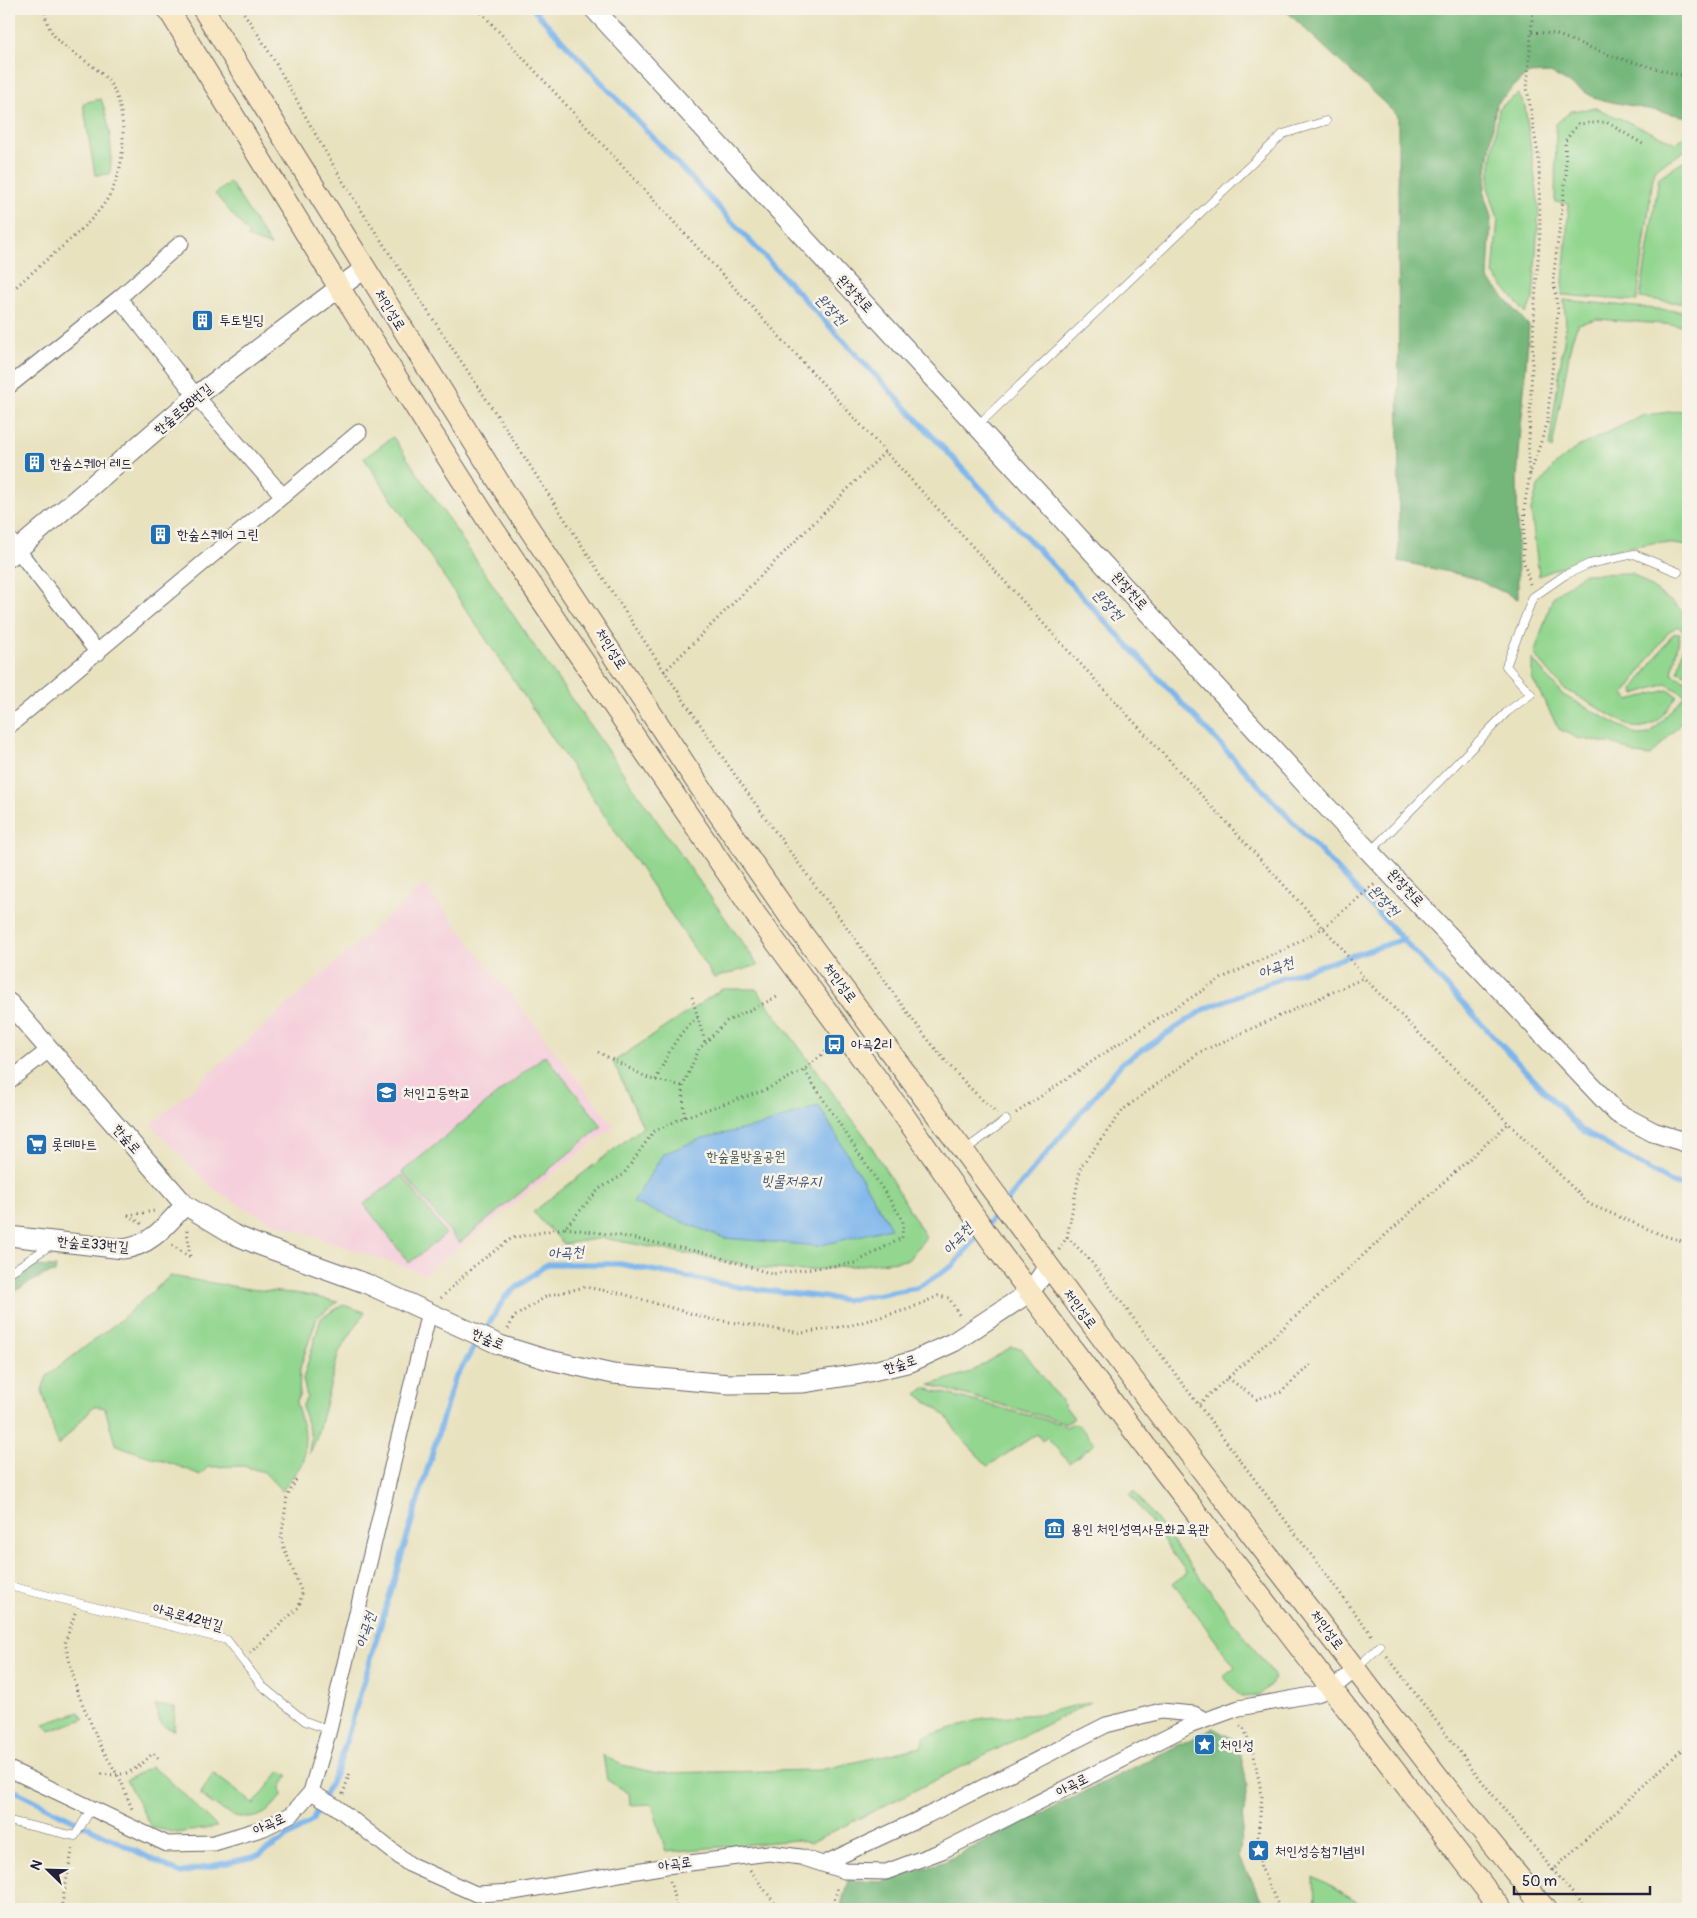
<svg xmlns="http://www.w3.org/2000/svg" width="1697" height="1918" viewBox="0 0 1697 1918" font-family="Pangolin,'Poor Story',sans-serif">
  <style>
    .built { fill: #f5cfdc }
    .green { fill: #92d68f; stroke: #5a7c65 }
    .forest { fill: #75b77a; stroke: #4c6c5a }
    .water { fill: #7cb5ec; stroke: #4f6c94 }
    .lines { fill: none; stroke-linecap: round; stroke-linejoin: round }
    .stream { stroke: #7cb5ec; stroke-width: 5.5 }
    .service-casing { stroke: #686569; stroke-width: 9 }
    .minor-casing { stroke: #686569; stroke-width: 17 }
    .tertiary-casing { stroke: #686569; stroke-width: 21 }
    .secondary-casing { stroke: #686569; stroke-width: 23 }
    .path { stroke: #686569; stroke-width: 3; stroke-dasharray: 1 4; stroke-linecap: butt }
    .service { stroke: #fff; stroke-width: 8 }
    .minor { stroke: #fff; stroke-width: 15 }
    .tertiary { stroke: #fff; stroke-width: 19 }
    .secondary { stroke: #f9e7c3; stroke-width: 21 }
    .labels { text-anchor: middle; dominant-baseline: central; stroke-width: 5; stroke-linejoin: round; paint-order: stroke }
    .street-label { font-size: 14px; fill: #22223b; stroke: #f7f3e8 }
    .poi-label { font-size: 14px; fill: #22223b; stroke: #f7f3e8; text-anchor: start }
    .park-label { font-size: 14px; fill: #445854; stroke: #f7f3e8 }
    .water-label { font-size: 15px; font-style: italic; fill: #425579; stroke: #f7f3e8 }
  </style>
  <rect width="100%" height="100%" fill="#f7f3e8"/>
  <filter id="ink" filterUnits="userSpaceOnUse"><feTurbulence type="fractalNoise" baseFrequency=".02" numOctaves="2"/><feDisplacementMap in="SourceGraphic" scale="10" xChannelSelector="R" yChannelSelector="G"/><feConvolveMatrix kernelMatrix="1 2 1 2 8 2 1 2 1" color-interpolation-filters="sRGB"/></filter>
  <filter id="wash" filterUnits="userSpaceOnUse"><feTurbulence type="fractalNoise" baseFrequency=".0096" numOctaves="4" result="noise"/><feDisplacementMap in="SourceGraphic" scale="20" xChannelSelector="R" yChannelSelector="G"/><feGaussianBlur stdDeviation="1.12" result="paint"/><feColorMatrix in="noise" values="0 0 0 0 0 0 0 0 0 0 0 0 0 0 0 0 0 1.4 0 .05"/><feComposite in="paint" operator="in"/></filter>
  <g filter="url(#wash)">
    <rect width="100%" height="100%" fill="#e9e2bf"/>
    <!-- built -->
    <path class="built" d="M424,885L614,1126L425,1274L275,1223L241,1206L212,1187L151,1125Z"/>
    <!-- green -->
    <path class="green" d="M1518,94L1525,106L1539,207L1533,299L1526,314L1493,274L1498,219L1488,187L1499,108Z
      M101,99C110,124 113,148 110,174L95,175L83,103Z
      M1596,108L1676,143L1688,134V149L1654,169L1637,301L1562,295L1569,204L1555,202L1556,124L1571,111Z
      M1688,159V304L1640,298L1659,177Z
      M230,182L271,246L247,237L249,234L215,194Z
      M1564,300L1688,312V326L1597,319L1578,324L1572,339L1552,449L1549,447L1566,326Z
      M1688,410V546L1658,542L1595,553L1539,576L1531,510L1538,487L1554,466L1576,448L1644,415Z
      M393,437L528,637L758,965L714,978L364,458Z
      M1632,573L1677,606L1688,617V675L1678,671L1687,633L1677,626L1667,634L1624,694L1629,700L1668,690L1677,696C1663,714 1657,730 1632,727L1563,688L1534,654L1553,597L1583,574Z
      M1680,633L1672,674L1688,682V715L1651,756L1635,754L1618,745L1577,738L1559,729L1532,678V659L1563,695L1637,735L1650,734L1685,695L1666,684L1635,694L1633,690L1673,634Z
      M722,989H756L867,1139L926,1237L908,1260L803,1271L762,1268L603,1238L564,1244L533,1212L643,1127L613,1062Z
      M545,1055L602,1126L459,1243L402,1172Z
      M402,1175L446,1234L409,1263L364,1204Z
      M170,1276L249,1289L302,1294L338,1302L317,1317L300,1368L299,1396L296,1403L305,1434L304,1461L282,1491L264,1472L243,1466L208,1467L200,1475C172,1462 143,1456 115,1444L105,1408L94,1406L58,1446L42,1390L47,1376L119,1321Z
      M343,1305L365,1312L339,1352L316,1439L309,1453L311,1437L302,1407L307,1397L303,1379L321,1318Z
      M1011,1347L1021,1348L1074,1418L1067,1423L930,1385L971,1372Z
      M924,1388L1062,1424L1066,1427L1074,1423L1078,1424L1095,1444L1069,1463L1047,1437L1042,1441L1037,1434L988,1466L960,1437L945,1415L917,1394Z
      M1134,1491L1274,1675L1272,1683L1259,1696L1241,1697L1223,1676L1235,1667L1173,1583L1187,1573L1130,1494Z
      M1091,1702L810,1843L796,1840L666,1852L652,1804L630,1805L629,1793L607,1780L603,1755L622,1765L657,1773L820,1770L921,1747L924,1737L984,1718L1038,1714Z
      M155,1705L175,1707L174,1730C158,1726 158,1719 155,1705Z
      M79,1712L84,1719L50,1731L44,1724Z
      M151,1767L165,1776L217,1827L177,1833L151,1827L126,1780Z
      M280,1771L288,1775L281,1788L282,1796C277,1801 271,1809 265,1813C241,1827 219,1808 200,1795L213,1773L254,1804Z
      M1314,1876L1371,1909H1315Z"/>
    <!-- forest -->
    <path class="forest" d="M1284,9H1688V117L1597,99L1551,73L1527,74L1496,104L1484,194L1491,217L1488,279L1529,326L1517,479L1518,599L1471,577L1399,561L1398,116Z
      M34,1266L56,1267L55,1273L46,1274L9,1294V1285Z
      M1213,1728L1238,1742L1247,1785L1239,1858L1267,1909H840L848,1880L881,1882L946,1861Z"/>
    <!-- water -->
    <path class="water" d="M819,1106L891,1228L818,1246L724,1238L633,1203L663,1154L703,1138L759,1126Z"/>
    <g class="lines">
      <!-- stream -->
      <path class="stream" d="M533,9L1580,1129L1670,1182L1688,1188
        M1006,1202L1122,1063L1205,1009L1281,978L1404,939
        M987,1225L1000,1209
        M9,1788L180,1873L258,1856L312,1821L338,1768L454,1380L506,1296L547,1264H620L739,1287L846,1300L917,1288L954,1265L981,1232"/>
    </g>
  </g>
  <g filter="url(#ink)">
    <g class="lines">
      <defs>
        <path id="service" d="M977,426L1283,134L1326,121
          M1371,851L1507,712L1531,694L1506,666L1533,597L1565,575L1589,564L1634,554L1678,572
          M965,1150L1006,1120
          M9,1273L51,1245
          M9,1586L227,1640L262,1686L305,1721L329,1730
          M1356,1669L1380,1646
          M9,1821L75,1836L91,1809"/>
        <path id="minor" d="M119,298L196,396L283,496
          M9,386L119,298L181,243
          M9,539L98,653
          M9,726L359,432
          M9,1081L50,1049
          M9,1769L167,1844L214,1843L264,1828L292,1814L311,1792L329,1730L429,1312
          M311,1792L335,1806L409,1864L476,1894L513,1892L666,1866L769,1853L801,1857L844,1871L886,1872L942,1851L1189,1726L1239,1708L1317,1694L1333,1688L1356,1669
          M823,1864L928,1815L1106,1725L1161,1711L1194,1714L1205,1720"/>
        <path id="tertiary" d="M594,9L1308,787L1617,1113L1653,1132L1688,1143
          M9,557L196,396L364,269
          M9,1003L185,1205L233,1234L259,1245L365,1283L500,1345L545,1359L613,1374L729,1384L802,1383L860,1374L911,1362L954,1342L1030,1292L1048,1267
          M9,1236L123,1249C151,1246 166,1225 185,1205"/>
        <path id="secondary" d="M168,9L340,289L492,527L756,915L903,1114L998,1250L1164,1471L1501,1909
          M203,9L505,492L698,784L790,917L1148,1400L1453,1796L1545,1909"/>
      </defs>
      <!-- service casing -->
      <use href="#service" class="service-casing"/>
      <!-- minor casing -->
      <use href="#minor" class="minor-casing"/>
      <!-- tertiary casing -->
      <use href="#tertiary" class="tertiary-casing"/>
      <!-- secondary casing -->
      <use href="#secondary" class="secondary-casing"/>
      <!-- path -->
      <path class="path" d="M241,9C280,64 308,125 344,183C406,281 473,377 536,475C632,622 726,770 833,909C885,977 931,1057 997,1113
        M478,9L1341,947L1364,978L1589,1204L1662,1235L1688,1243
        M1532,32L1555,34L1615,57L1679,75H1688
        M9,293C27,277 45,261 63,246C105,209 124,188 123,130C122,112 118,90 105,77C80,51 50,50 44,9
        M1530,474L1528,463L1534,316L1540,232L1539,160L1527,88L1533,9
        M1530,584L1523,559L1525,502L1530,474L1547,424L1558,310L1553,280L1566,176L1565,141L1578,124L1606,122L1643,144
        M664,672L885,452
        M692,997L705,1043
        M598,1052L650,1079L683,1086
        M656,1080C667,1056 676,1034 698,1017
        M1016,1113L1127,1038L1224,977L1287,948L1323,928L1376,883
        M684,1117L683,1086L699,1049L727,1021L777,997
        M128,1215L155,1211
        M128,1215L142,1224
        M565,1228L622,1236L706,1253L772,1274L855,1263L902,1238L903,1220L804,1070
        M187,1230L190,1257
        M1067,1237L1089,1259L1373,1637
        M172,1245L189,1257
        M1059,1250L1067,1237L1081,1166L1124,1109L1200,1052L1364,978
        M441,1298L474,1266L512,1238L565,1228L599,1189L623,1175L653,1132L684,1117L763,1091L804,1070L831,1047
        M508,1329L514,1317L547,1296L585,1287L623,1294L710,1319L802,1333L852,1325L909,1309L938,1296L949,1298L961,1318
        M1228,1378L1257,1399L1281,1392L1312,1363
        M1199,1404L1509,1123
        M75,1613L65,1643L77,1691L101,1747L121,1781L132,1809
        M250,1653L299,1607L302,1593L281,1540L287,1497L297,1478
        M1387,1656C1452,1742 1516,1828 1586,1909
        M1240,1726L1244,1728L1254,1756L1262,1796L1258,1834L1260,1865L1280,1909
        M101,1774C128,1777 135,1771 153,1753L159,1759
        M343,1794L350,1772
        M750,1870L779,1909
        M1552,1871L1688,1744
        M670,1881L677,1909
        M61,1909L73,1846
        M832,1909L838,1886"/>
      <!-- service -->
      <use href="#service" class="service"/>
      <!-- minor -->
      <use href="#minor" class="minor"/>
      <!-- tertiary -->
      <use href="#tertiary" class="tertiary"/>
      <!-- secondary -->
      <use href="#secondary" class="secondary"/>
    </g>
  </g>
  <!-- icons -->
  <defs>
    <symbol id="building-square" viewBox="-11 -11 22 22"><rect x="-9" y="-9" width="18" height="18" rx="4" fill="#1f6fb2" stroke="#f7f3e8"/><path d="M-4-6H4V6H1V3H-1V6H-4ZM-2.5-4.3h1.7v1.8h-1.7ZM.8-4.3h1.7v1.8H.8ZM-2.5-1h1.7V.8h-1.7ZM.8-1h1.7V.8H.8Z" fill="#fff"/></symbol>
    <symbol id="bus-square" viewBox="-11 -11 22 22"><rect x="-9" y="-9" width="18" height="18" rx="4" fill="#1f6fb2" stroke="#f7f3e8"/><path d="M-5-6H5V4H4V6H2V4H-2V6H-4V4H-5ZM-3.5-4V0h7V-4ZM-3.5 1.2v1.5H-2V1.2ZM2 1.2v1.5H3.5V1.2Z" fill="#fff"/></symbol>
    <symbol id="school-square" viewBox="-11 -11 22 22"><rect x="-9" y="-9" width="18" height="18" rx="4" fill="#1f6fb2" stroke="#f7f3e8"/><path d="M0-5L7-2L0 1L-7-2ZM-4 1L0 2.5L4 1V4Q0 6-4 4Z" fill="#fff"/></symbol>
    <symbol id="supermarket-square" viewBox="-11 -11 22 22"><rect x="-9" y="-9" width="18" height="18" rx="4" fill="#1f6fb2" stroke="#f7f3e8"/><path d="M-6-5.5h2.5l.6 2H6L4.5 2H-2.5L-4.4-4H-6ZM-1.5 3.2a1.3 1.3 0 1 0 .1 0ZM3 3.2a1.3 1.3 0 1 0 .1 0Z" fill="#fff"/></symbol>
    <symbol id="museum-square" viewBox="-11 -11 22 22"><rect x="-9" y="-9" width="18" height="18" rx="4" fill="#1f6fb2" stroke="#f7f3e8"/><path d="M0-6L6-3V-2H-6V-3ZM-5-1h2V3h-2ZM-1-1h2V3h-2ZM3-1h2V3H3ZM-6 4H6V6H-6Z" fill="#fff"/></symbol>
    <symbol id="sight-square" viewBox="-11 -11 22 22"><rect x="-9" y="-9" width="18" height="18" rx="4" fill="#1f6fb2" stroke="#f7f3e8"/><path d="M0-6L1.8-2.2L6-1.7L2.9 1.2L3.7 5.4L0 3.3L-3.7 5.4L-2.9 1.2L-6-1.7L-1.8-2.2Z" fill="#fff"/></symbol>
  </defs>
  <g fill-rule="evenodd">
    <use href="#building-square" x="190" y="308" width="25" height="25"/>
    <use href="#building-square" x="22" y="450" width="25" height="25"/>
    <use href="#building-square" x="148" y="522" width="25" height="25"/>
    <use href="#bus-square" x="822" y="1032" width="25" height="25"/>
    <use href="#school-square" x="374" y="1080" width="25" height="25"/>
    <use href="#supermarket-square" x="24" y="1132" width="25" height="25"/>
    <use href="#museum-square" x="1042" y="1516" width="25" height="25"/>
    <use href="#sight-square" x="1192" y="1732" width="25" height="25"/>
    <use href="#sight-square" x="1246" y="1838" width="25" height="25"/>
  </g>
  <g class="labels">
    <!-- street labels -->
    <g class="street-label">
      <text transform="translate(855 294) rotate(47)">완장천로</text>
      <text transform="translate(390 310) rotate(58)">처인성로</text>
      <text transform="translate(183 409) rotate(-40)">한숲로58번길</text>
      <text transform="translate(1130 591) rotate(48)">완장천로</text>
      <text transform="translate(611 649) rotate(57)">처인성로</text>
      <text transform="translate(1406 888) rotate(47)">완장천로</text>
      <text transform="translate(840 983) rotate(53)">처인성로</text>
      <text transform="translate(127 1139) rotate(49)">한숲로</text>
      <text transform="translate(93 1244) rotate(5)">한숲로33번길</text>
      <text transform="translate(1080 1309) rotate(53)">처인성로</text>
      <text transform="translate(488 1339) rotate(23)">한숲로</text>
      <text transform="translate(900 1364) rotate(-17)">한숲로</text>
      <text transform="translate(188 1617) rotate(15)">아곡로42번길</text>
      <text transform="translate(1327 1630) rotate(53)">처인성로</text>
      <text transform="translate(1072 1785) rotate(-27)">아곡로</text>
      <text transform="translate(269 1824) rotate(-24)">아곡로</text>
      <text transform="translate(675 1864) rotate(-9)">아곡로</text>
    </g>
    <!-- poi labels -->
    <g class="poi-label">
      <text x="219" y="320">투토빌딩</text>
      <text x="50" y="463">한숲스퀘어 레드</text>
      <text x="177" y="534">한숲스퀘어 그린</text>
      <text x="851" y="1044">아곡2리</text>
      <text x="403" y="1093">처인고등학교</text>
      <text x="52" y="1144">롯데마트</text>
      <text x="1071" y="1529">용인 처인성역사문화교육관</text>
      <text x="1220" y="1745">처인성</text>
      <text x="1275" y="1851">처인성승첩기념비</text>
    </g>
    <!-- park labels -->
    <g class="park-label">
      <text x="746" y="1156">한숲물방울공원</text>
    </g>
    <!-- water labels -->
    <g class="water-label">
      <text transform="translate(831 310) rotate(47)">완장천</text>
      <text transform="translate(1108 605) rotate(47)">완장천</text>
      <text transform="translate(1384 901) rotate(47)">완장천</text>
      <text transform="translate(1276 968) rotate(-20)">아곡천</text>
      <text x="791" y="1181">빗물저유지</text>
      <text transform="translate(958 1239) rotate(-49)">아곡천</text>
      <text transform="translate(566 1253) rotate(-4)">아곡천</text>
      <text transform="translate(366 1630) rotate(-73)">아곡천</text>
    </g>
  </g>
  <!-- margin -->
  <rect width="1697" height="1918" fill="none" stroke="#f7f3e8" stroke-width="30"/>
  <!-- north arrow -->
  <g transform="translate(48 1870) rotate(293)" stroke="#f7f3e8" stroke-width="4" paint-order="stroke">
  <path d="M0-4L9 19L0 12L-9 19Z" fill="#22223b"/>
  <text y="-8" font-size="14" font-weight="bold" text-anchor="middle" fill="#22223b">N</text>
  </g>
  <!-- scale -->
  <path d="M1514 1886v8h136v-8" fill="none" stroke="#22223b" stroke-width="2.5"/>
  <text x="1522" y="1886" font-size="15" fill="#22223b" stroke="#f7f3e8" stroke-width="4" paint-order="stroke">50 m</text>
</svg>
